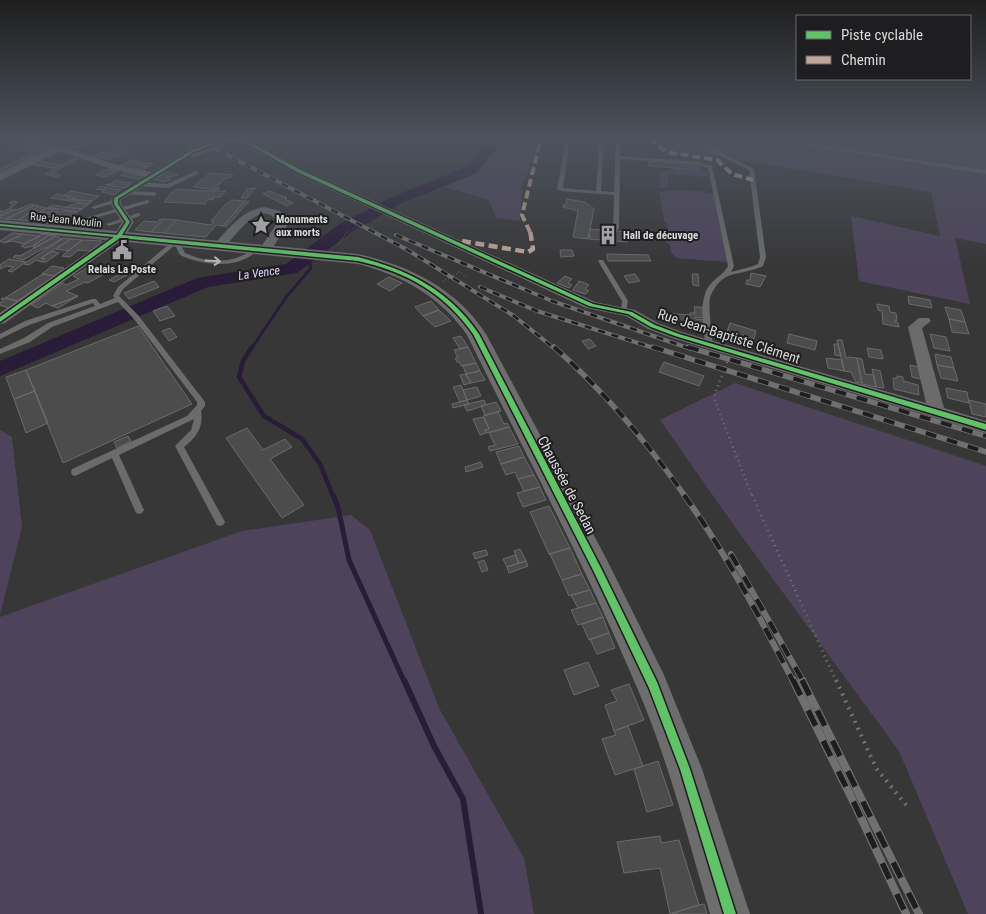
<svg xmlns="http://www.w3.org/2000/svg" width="986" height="914" viewBox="0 0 986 914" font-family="'Roboto Condensed',sans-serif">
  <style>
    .built { fill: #3e3b43 }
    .green { fill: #4d445b }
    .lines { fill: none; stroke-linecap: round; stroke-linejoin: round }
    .stream-far3 { stroke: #281c38; stroke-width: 3 }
    .stream-far2 { stroke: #281c38; stroke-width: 4.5 }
    .stream-far1 { stroke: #281c38; stroke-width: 5 }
    .stream { stroke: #281c38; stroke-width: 6 }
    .river { fill: #281c38; fill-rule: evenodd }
    .building { fill: #4c4c4d; stroke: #6b6b6c }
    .path-far4 { stroke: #717272; stroke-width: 1; stroke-dasharray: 0.5 2.5; stroke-linecap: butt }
    .path-far3 { stroke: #717272; stroke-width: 2; stroke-dasharray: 0.5 2.5; stroke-linecap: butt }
    .path-far2 { stroke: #717272; stroke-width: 2.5; stroke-dasharray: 1 4; stroke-linecap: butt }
    .path-far1 { stroke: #717272; stroke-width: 3; stroke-dasharray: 1 4.5; stroke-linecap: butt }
    .path { stroke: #717272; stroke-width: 4; stroke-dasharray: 2 5.5; stroke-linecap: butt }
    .service { fill: #6a6b6a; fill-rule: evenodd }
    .minor { fill: #6a6b6a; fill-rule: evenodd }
    .secondary { fill: #6d6d6d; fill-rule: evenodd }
    .rail-far3-casing { stroke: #707070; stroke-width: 4 }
    .rail-far2-casing { stroke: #707070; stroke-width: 5.5 }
    .rail-far1-casing { stroke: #707070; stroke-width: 6 }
    .rail-casing { stroke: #707070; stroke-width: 8 }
    .rail-far3 { stroke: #1e1d1f; stroke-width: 2.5; stroke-dasharray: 7; stroke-linecap: butt }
    .rail-far2 { stroke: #1e1d1f; stroke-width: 4; stroke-dasharray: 11; stroke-linecap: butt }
    .rail-far1 { stroke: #1e1d1f; stroke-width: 4.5; stroke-dasharray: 13; stroke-linecap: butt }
    .rail { stroke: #1e1d1f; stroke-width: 5.5; stroke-dasharray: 17; stroke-linecap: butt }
    .minor-bridge { stroke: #6a6b6a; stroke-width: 11 }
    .quiet-far1 { stroke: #c0a59a; stroke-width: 4; stroke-dasharray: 8 4; stroke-linecap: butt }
    .quiet { stroke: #c0a59a; stroke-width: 4.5; stroke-dasharray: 9 4.5; stroke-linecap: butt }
    .cycleway-casing { stroke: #1e1d1f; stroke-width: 3 }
    .cycleway { fill: #61c268; fill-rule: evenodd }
    .oneway { stroke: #b8b9b9 }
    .labels { text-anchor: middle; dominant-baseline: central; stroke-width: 4; stroke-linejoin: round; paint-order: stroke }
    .far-poi-label { font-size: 11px; font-weight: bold; fill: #dadadb; stroke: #1e1d1f; text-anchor: start }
    .far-street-label { font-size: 11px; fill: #dadadb; stroke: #1e1d1f }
    .far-water-label { font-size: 12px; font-style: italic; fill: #e1d3f9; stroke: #1e1d1f }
    .street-label { font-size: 14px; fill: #dadadb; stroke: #1e1d1f }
  </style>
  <rect width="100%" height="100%" fill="#373737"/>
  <!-- built -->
  <path class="built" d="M22,143L49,149L0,174V148L7,149Z"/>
  <!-- green -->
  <path class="green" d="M497,138H540L522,187L520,221L496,218L489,200L445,187L480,171Z
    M650,138H986V244L955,238L970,304L859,281L851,216L940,236L931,192L745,161C736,158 727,155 718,155C687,154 675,162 650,138Z
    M677,169L705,171L708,172L709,177L668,174V187L660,188L659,172Z
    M670,190L698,191L714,194L727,262L677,258L671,253L670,244L666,243V231H668L667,224L664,221L659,192Z
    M735,383L986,466V914H968L899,751L735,527L660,420Z
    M0,430L12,437L22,527L0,615Z
    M351,515L370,530L439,708L524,858L534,914H0V617L242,531Z"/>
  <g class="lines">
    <!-- stream-far3 -->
    <path class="stream-far3" d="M251,349L287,296L311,268L308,258"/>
    <!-- stream-far2 -->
    <path class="stream-far2" d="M252,347L243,361L239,377L264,416L302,439L320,464L333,496"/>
    <!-- stream-far1 -->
    <path class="stream-far1" d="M333,495L338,507L349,560L404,681"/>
    <!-- stream -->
    <path class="stream" d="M404,680L434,746L463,799L481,914"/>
    <!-- river -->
    <path class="river" d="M486,138H500L495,150L476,173L402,203L350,233L297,273L208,287L0,376V361L197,278L286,264L338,225L392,197L466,167L482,149Z"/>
  </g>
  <!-- building -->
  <path class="building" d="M54,138H62L69,140L58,145L47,141Z
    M72,138H80L92,140L76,148L58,145Z
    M22,143L49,149L0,174V169L35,152L12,147Z
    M124,147L130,151L107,160L94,156L102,152L108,154Z
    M74,158L78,159L52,173L60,175L57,177L45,174Z
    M133,159L139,162L153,164L148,167L136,164L130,161Z
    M39,161L49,163L60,165L53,168L33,165Z
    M130,161L136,164L148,167L141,171L120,166Z
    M649,161L699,164L700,170L649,166Z
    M107,169L117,171L106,177L96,175Z
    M127,172L143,176L139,179L120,175Z
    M167,172L178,175L168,177L167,178L170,179L165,182L154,179Z
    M210,173H212L233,175L230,178H226L215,188H220L218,190L193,187Z
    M116,180L123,182L132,183L125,188L105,185L111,184Z
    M100,186L108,188L121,190L115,195L102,192L105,190L96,189Z
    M256,188L247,198H241L247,189Z
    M178,189L206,191H226L220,197H214L212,198L214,199L207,200L205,204L164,202L172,192Z
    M71,191L93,195L99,196L92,201L75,200L76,199L71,198L73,197L64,195Z
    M269,191L287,198L285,199L293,203L287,206L263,194Z
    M57,194L70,197L67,199L92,201L89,204L51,198Z
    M567,199L585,202L594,209L588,239L573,237L578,211L563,207V205H566Z
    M233,200L245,201L223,226L216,225L206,237L164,233L177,220L211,225L214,221H211L227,203Z
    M12,201L18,202L10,209L13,210L0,216V211H6L13,204L9,203Z
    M245,201H249L227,226H223Z
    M78,203L89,204L82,209L65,207Z
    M31,204L35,205L6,219L0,218V216L14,209L16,210Z
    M35,205L39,206L19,220L6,219Z
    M53,205L65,207L82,209L77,212L48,207Z
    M39,206L46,208L28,221L19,220L32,211L35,213L38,211L33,210Z
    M46,208L54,209L48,213L43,212L39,215H45L37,222L28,221Z
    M55,209L59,210L52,214L64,211L77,212L71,217L47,214Z
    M52,215H57L47,223L37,222L45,216L49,217Z
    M57,215V217H71L59,224L47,223Z
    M160,219H164L151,232L135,230L144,221L157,222Z
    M164,219L177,220L164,233L151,232Z
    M590,229L627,232V242L589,239Z
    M12,233L23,234L5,243L0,241Z
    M23,234L40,236L24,244L13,241L6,242Z
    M42,234L49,235L33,246L25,248L21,246Z
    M49,235L56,236L33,248L36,247L33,246L35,244Z
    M56,236L62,239L47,248H44L23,260L13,257L16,255L20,256Z
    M63,238L71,239L41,258L45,259L42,262L36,260L29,265L24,264Z
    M71,239L82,240L68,251L56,249Z
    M82,240L102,241L91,251L78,250L70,257L62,256Z
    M560,250H572L574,256L561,257Z
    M52,251L59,253L46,262H42L45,259L41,258Z
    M607,254L648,255L651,261H608Z
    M9,259L26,262L12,272L8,271L14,267L6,266L0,269V265Z
    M52,266L64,268L54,276L42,274Z
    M91,266L106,273L88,283L85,282L66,291L78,296L52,306L46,303L38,308L31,305L63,283L66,285L79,279L73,276Z
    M124,272L129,274L114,282L109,280Z
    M751,273L766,276L760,287L746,284L747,280H750Z
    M43,274L55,276L17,301L5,298Z
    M635,274L640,281L629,283L624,276Z
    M692,274H698L699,286L693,285Z
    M565,276L572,279L568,283L572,285L569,288L557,283Z
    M389,277L402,283L390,291L377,284Z
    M154,281L159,287L129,299L124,293Z
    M579,281L589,285L585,289L589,291L585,294L573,290Z
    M78,296L58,308L52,306Z
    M908,296L930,300L932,308L909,304Z
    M3,298L18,301L8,308L0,305V303L4,300L1,299Z
    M431,301L439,310L423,316L415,307Z
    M877,304L889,306L890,312L896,313L897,321L895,320V322L898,323L899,327L883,324L882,311L878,310Z
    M167,306L175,316L160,321L153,311Z
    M694,307H703L704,318L695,317L696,319L704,320L705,325L667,323L662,321L661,313L690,315V313H695Z
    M945,307L961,310L965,322L949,319Z
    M439,310L451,321L435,327L423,316Z
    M949,319L965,322L969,334L952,332Z
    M730,323L756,331L754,339L727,332Z
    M138,326L192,404L63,463L26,370Z
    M170,328L177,337L169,341L162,331Z
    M789,334L817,341L815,350L787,343Z
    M930,334L946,337L950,351L934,348Z
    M461,336L468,347L460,349L453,338Z
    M590,339L596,346L588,349L582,341Z
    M837,340H842L846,358H848V357L857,358L862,383L856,382L851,372L844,371Z
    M834,344H838L841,356L835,355Z
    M468,347L476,363L461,366L459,362H457L455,358H458L454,350Z
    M867,348L881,350L883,359L869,357Z
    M935,354L951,357L954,368L937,365Z
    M826,358L842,360L844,371L828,368Z
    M857,358L862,359L865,374L874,375L876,387L862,384Z
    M664,362L704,376L699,386L659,372Z
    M476,363L480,371L466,374L463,366Z
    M910,365L919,367L921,379L912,377Z
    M937,365L954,368L958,381L941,378Z
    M872,369L880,371L884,388L876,387Z
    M26,370L35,391L14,399L6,377Z
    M480,371L485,380L471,383L466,374Z
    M466,374L471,383L464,385L460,375Z
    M897,376L903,377V381L918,385L919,395L894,389L893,378L897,379Z
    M461,385L467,400L460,402L453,387Z
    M477,387L481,396L467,400L463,390Z
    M946,388L967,392L969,403L948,398Z
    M35,391L48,423L26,433L14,399Z
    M467,400L469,404L453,408L452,404Z
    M484,400L486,405L467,411L464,405Z
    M969,400L986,404V417L972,414Z
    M496,402L501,411L485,415L481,406Z
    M498,412L504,424L507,423L509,427L486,433L485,430L489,429L483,416Z
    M484,417L489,429L485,430L486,433L480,435L473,419Z
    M509,427L518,444L490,451L488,447L495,445L489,433Z
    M247,428L263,450L285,439L292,447L270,459L304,505L282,518L226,438Z
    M128,436L131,441L117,448L114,442Z
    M519,446L524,457L501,464L496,452Z
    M524,457L534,475L518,479L515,472L506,475L501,464Z
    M481,462L483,467L466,472L465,467Z
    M534,475L540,487L524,491L518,479Z
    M540,487L546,500L523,507L517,493Z
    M549,506L570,548L549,554L530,512Z
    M570,548L582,574L562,580L550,554Z
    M520,549L526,561L519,563L514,551Z
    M486,550L488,555L475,559L473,553Z
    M515,555L519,563L507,567L503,559Z
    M484,560L488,570L482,572L478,562Z
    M526,561L528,566L509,573L507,567Z
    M582,574L590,590L569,596L562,580Z
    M590,590L596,603L578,608L571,595Z
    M596,603L603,617L578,625L571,610Z
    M603,617L609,633L589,640L582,624Z
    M609,633L615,648L597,654L590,639Z
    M588,662L599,686L574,695L564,670Z
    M629,684L644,720L614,731L605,705L617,701L611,690Z
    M628,726L643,766L615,775L602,739L616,735L614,731Z
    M658,761L673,805L647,812L634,769Z
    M660,836L661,843L679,840L699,905L670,914L660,868L624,873L617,842Z
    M704,904L707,914H670L699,905Z"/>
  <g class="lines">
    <!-- path-far4 -->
    <path class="path-far4" d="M293,191L301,188
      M285,195L288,194
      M347,232L373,217"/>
    <!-- path-far3 -->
    <path class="path-far3" d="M338,245L348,230
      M443,281L459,272L468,277"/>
    <!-- path-far2 -->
    <path class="path-far2" d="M727,362L715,394V401L752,496"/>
    <!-- path-far1 -->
    <path class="path-far1" d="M752,495L836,681"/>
    <!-- path -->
    <path class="path" d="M836,680L876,768L906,805"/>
    <!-- service -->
    <path class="service" d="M566,138H570L563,188L596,191L600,138H604L601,191L614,192L616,138H620V156L699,162L712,166L734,266L731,272L750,267L758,264L760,257L749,170L716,154L706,147V142L727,138H740L710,143V146L720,152L754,169L766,257L763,266C751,272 737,272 726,277C719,281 712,290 710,298C708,307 712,335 713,345L712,347H709L705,345C704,326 698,302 709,286C716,277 723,275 728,266L708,168L698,164L620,159L619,229L616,231L613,229L614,195L560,191L557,189Z
      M745,138H759L817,145L986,170V174L817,147Z
      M196,171L198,172V174L168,188L137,186L134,184L137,182L167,184Z
      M124,191L154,192L157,194L154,196L122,194L121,193Z
      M116,199L119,201L118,202L94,209L91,207Z
      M147,200L149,201V203L81,222L78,220Z
      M138,213L140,214V216L109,226L106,224Z
      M174,240H178L185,253C207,263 234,265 254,248L259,249C239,270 204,266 180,255L175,245L123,289L119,296L138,315L205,402V406L201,411C204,427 196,438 184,447L225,522L223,525L220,526L217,525L175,446L191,430L194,419L119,455L144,510L142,513L139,514L136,513L112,458L75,476L72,475L71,472L72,469L187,416L197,405V402L134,319L118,302L52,327L30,342L0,354V349L24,338L48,323L95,306L93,303L29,325L0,339V334L25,321L92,299H96L100,304L115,298L113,296L118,287Z
      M599,260H603L628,301L626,312H622L621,311L622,301L598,261Z"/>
    <!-- minor -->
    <path class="minor" d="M7,138C47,138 80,154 118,165C129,168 141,170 152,172L190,149H196L198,151L121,200V204L134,222L123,239L5,323L0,324V313L115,234L122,222L111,204V199L145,177L111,169L60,151L0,181V174L50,149L9,140Z
      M221,138L248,139L303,169L595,302L635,310L658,323L682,332L926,403L908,327L919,318H929L931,321L922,328L944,408L986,421V433L672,338L648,329L626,316L586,308L295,173L243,144L218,143L216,141Z
      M264,207L280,211L289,223L269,253H261L259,250L277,223C264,195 234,237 224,248H216L214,245L216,242C231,227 241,211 264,207Z"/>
    <!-- secondary -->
    <path class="secondary" d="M0,220L358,254C410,266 456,288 486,334L607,560L664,675L702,769L750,914H710C688,839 669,762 638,690C587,569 525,453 467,335C441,297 402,275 358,264L0,230Z"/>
    <defs>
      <path id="rail-far3" d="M195,138L406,249L514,316L555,349
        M396,235L552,301L691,349
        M480,287L537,311L657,349"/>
      <path id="rail-far2" d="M554,347C604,391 646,441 685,496
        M653,347L986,452
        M688,347L986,436"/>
      <path id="rail-far1" d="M684,495C726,553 760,618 793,681
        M731,554L803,681"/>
      <path id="rail" d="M793,680L856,807L906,914
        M802,680L919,914"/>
    </defs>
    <!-- rail-far3 casing -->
    <use href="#rail-far3" class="rail-far3-casing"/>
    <!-- rail-far2 casing -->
    <use href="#rail-far2" class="rail-far2-casing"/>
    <!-- rail-far1 casing -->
    <use href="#rail-far1" class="rail-far1-casing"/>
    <!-- rail casing -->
    <use href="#rail" class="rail-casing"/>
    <!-- rail-far3 -->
    <use href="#rail-far3" class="rail-far3"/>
    <!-- rail-far2 -->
    <use href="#rail-far2" class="rail-far2"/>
    <!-- rail-far1 -->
    <use href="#rail-far1" class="rail-far1"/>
    <!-- rail -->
    <use href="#rail" class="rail"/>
    <!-- minor-bridge -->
    <path class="minor-bridge" d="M193,151L221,141"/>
    <!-- quiet-far1 -->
    <path class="quiet-far1" d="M650,138L666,152L717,160L732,174L753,180
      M530,232L522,215L541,138"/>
    <!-- quiet -->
    <path class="quiet" d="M462,241L528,252L533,249L530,230"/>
    <defs>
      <path id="cycleway" d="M221,140H246L301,170L593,304L632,312L655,325L679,334L986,424V430L675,336L651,327L628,314L589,306L297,172L244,142H221L194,152L118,199V204L130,222L122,235L358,257C409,270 449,290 479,334L600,566L657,682L690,769L736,914H724L680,769L649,688L594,572L473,334C444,293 407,272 358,261L120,238L0,322V317L114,237L0,226V224L117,235L126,222L114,204V198L192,150Z"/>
    </defs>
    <!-- cycleway casing -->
    <use href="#cycleway" class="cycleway-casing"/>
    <!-- cycleway -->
    <use href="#cycleway" class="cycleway"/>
  </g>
  <!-- one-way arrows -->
  <defs><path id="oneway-shaft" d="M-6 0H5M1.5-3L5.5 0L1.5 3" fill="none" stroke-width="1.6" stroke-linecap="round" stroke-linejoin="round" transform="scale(1.25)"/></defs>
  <use class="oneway" href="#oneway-shaft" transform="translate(213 261) rotate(3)"/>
  <!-- sky -->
  <linearGradient id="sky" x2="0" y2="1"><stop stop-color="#1e1e1e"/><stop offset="0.52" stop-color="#4d535e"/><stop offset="1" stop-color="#4d535e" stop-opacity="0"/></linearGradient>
  <rect width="986" height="266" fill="url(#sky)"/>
  <!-- icons -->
  <defs>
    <symbol id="sight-bare" viewBox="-9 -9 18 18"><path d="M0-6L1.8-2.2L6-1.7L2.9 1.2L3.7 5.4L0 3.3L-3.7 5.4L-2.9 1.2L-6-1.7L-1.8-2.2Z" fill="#a1a1a2" stroke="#1e1d1f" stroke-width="2.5" paint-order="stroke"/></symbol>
    <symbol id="building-bare" viewBox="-9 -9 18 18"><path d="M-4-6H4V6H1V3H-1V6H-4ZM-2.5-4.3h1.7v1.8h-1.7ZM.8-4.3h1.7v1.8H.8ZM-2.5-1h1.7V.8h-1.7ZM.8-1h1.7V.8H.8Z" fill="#a1a1a2" stroke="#1e1d1f" stroke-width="2.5" paint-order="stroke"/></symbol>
    <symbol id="civic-bare" viewBox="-9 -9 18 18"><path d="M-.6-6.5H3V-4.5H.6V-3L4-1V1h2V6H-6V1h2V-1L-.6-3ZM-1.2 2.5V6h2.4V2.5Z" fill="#a1a1a2" stroke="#1e1d1f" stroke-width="2.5" paint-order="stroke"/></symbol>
  </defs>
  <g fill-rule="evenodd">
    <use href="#sight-bare" x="247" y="211" width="28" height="28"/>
    <use href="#building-bare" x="594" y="221" width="28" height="28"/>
    <use href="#civic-bare" x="108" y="236" width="28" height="28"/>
  </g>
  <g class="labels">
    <!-- far-poi labels -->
    <g class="far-poi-label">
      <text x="276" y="219">Monuments<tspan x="276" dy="13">aux morts</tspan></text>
      <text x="623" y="235">Hall de décuvage</text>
      <text x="122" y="269" text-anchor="middle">Relais La Poste</text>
    </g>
    <!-- far-street labels -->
    <g class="far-street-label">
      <text transform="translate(66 220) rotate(6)">Rue Jean Moulin</text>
    </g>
    <!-- far-water labels -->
    <g class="far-water-label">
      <text transform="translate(259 273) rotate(-8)">La Vence</text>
    </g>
    <!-- street labels -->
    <g class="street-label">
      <text transform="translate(729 336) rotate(18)">Rue Jean-Baptiste Clément</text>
      <text transform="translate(567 485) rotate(62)">Chaussée de Sedan</text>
    </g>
  </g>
  <!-- legend -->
  <rect x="796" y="15" width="175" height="65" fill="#1e1d1f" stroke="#69696a"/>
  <rect x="806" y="31" width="25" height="8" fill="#61c268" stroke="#69696a"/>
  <text x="841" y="40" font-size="15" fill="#dadadb">Piste cyclable</text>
  <rect x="806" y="56" width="25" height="8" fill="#c0a59a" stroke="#69696a"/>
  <text x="841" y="65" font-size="15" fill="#dadadb">Chemin</text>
</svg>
